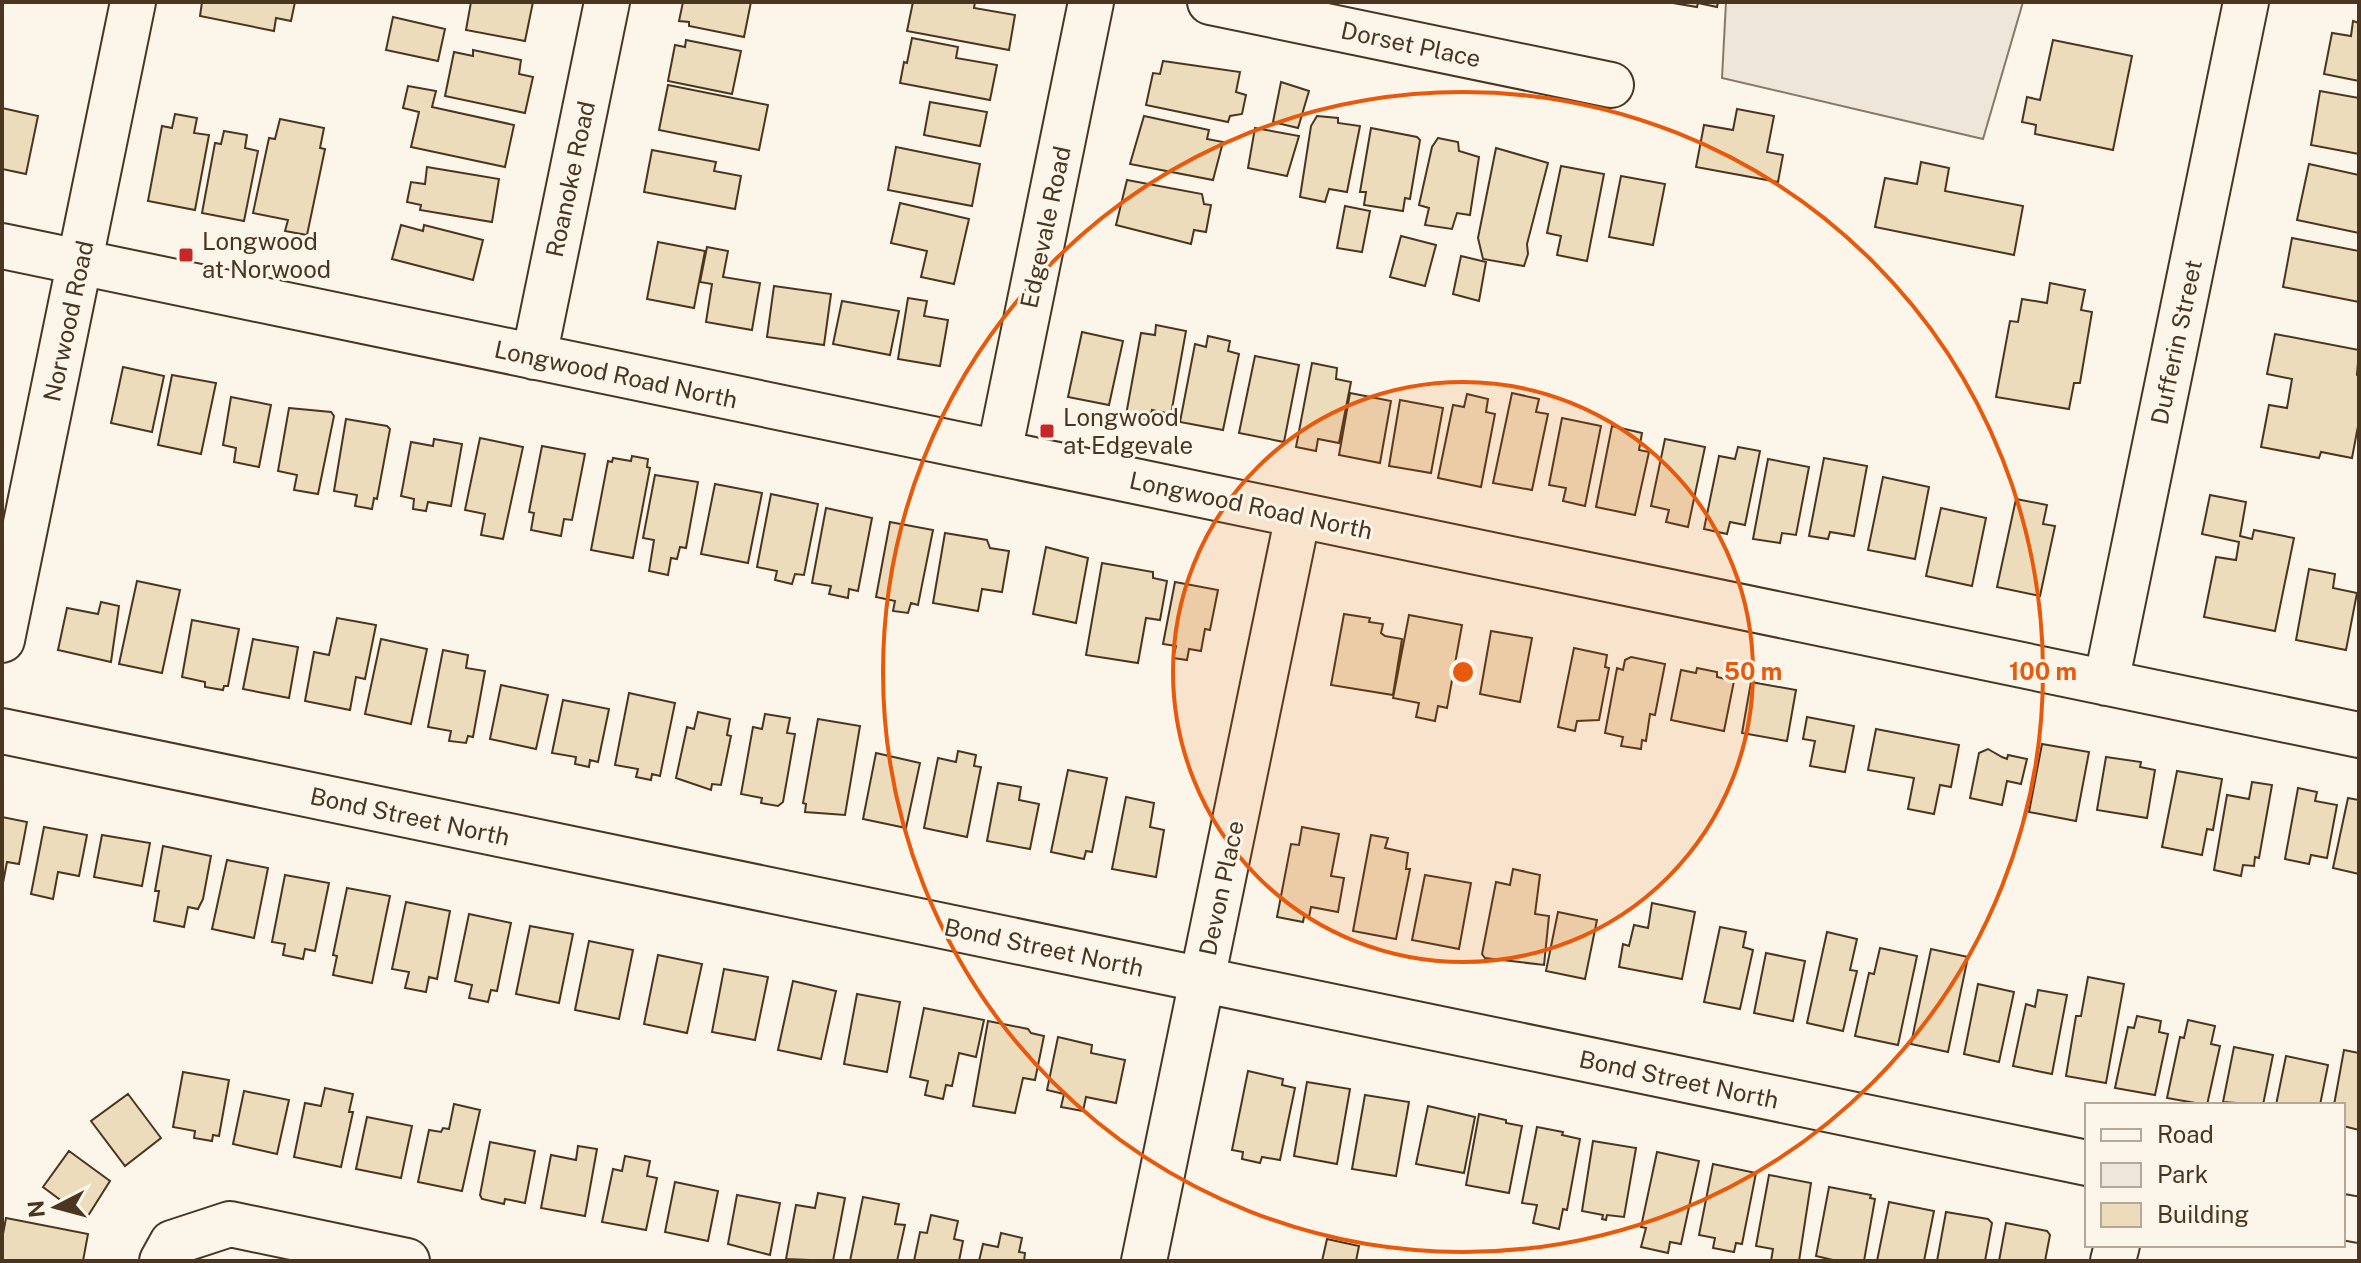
<svg xmlns="http://www.w3.org/2000/svg" width="2361" height="1263" viewBox="0 0 2361 1263" font-family="'Public Sans',sans-serif">
  <style>
    .green { fill: #ede6d9; stroke: #887966; stroke-width: 2 }
    .building { fill: #ecdcbc; stroke: #4a3520; stroke-width: 2 }
    .lines { fill: none; stroke-linecap: round; stroke-linejoin: round }
    .minor-casing { stroke: #4a3520; stroke-width: 48 }
    .minor { stroke: #fbf6e9; stroke-width: 44 }
    .ring { fill: none; stroke: #e8590c; stroke-width: 4 }
    .poi-dot { fill: #c62828; stroke: #fbf6e9; stroke-width: 3 }
    .labels { text-anchor: middle; dominant-baseline: central; stroke-width: 6; stroke-linejoin: round; paint-order: stroke }
    .street-label { font-size: 24px; fill: #4a3520; stroke: #fbf6e9 }
    .poi-label { font-size: 24px; fill: #4a3520; stroke: #fbf6e9; text-anchor: start }
    .centre { fill: #e8590c; stroke: #fbf6e9; stroke-width: 4 }
    .ring-label { font-size: 24px; text-anchor: middle; font-weight: bold; fill: #e8590c; stroke: #fbf6e9; stroke-width: 6; stroke-linejoin: round; paint-order: stroke }
  </style>
  <rect width="100%" height="100%" fill="#fbf6e9"/>
  <!-- green -->
  <path class="green" d="M1726,2H2023L1983,139L1722,78Z"/>
  <!-- building -->
  <path class="building" d="M202,2H295L291,21L276,18L274,31L200,16Z
    M471,2H533L525,41L466,30Z
    M683,2H751L744,37L689,26V22L679,21Z
    M913,2H975L974,8L1015,15L1009,50L907,31Z
    M1667,2H1718L1717,7L1698,3L1697,7Z
    M393,17L445,29L438,61L386,50Z
    M2353,21L2359,23V81L2324,74L2332,33L2351,36Z
    M912,38L958,47L956,58L997,65L990,100L900,83L904,62L907,63Z
    M686,40L741,51L732,94L668,81L675,45L685,47Z
    M2053,40L2132,56L2113,150L2035,134L2036,125L2022,122L2027,97L2040,100Z
    M473,50L521,60L519,74L533,77L525,113L445,96L454,52L473,56Z
    M1163,61L1240,72L1236,92L1246,95L1242,114L1230,116L1228,122L1146,105L1153,73L1160,74Z
    M1281,82L1309,91L1298,128L1273,122Z
    M668,85L768,105L759,150L659,130Z
    M408,86L436,91L432,107L514,125L505,167L411,147L419,112L403,108Z
    M2320,91L2359,98V154L2311,145Z
    M930,102L987,112L980,146L924,135Z
    M2,108L38,116L26,174L2,169Z
    M1737,109L1774,116L1767,152L1783,155L1778,182L1696,167L1704,125L1733,130Z
    M175,114L197,118L194,133L209,135L195,210L148,201L162,126L172,128Z
    M1144,116L1209,130L1207,139L1223,142L1213,180L1130,164Z
    M1317,116L1338,118V123L1360,126L1347,192L1329,189L1325,202L1300,197L1311,126Z
    M280,119L324,128L320,148L325,149L307,235L285,231L288,220L253,213L269,138L275,139Z
    M1255,128L1299,136L1287,176L1248,168Z
    M1371,128L1417,137L1420,140L1410,199L1405,198L1403,211L1364,205L1366,192H1360Z
    M224,131L247,135L245,148L258,151L244,221L202,213L215,143L221,144Z
    M1438,138L1458,142L1459,151L1479,157L1470,215L1457,213L1452,229L1425,225L1429,208L1419,205L1432,147Z
    M896,147L980,164L972,206L888,190Z
    M1496,148L1548,163L1527,244L1528,254L1524,266L1483,259L1478,238Z
    M652,150L716,162L714,171L741,176L735,209L644,192Z
    M1921,162L1949,168L1945,191L2023,206L2014,255L1875,227L1885,178L1917,184Z
    M2309,164L2359,175V233L2297,220Z
    M1561,166L1604,174L1587,261L1557,255L1561,236L1547,233Z
    M427,167L499,179L492,222L420,210L421,205L407,202L411,182L425,184Z
    M1621,176L1665,184L1653,245L1609,237Z
    M1127,180L1202,194L1204,204L1211,205L1206,232L1194,230L1191,244L1116,225Z
    M900,203L969,219L954,284L921,277L927,251L891,243Z
    M1345,206L1370,211L1362,252L1337,248Z
    M401,225L423,231L424,225L483,240L473,280L392,259Z
    M1401,236L1436,245L1425,286L1390,277Z
    M2292,238L2359,251V302L2283,287Z
    M658,242L705,251L694,308L647,299Z
    M707,247L728,251L723,277L760,283L752,330L706,322L712,284L700,282Z
    M1461,256L1486,262L1479,301L1453,294Z
    M2050,283L2085,290L2081,310L2092,312L2080,383H2074L2069,409L1996,397L2010,321L2018,322L2022,299L2047,303Z
    M774,286L831,294L824,345L767,337Z
    M908,298L927,301L924,316L948,320L940,366L898,359Z
    M842,301L899,311L890,355L833,344Z
    M1156,325L1186,331L1171,414L1152,410L1150,420L1126,415L1141,333L1155,335Z
    M1082,332L1123,341L1109,405L1068,397Z
    M2275,334L2359,350L2357,375L2359,376V421L2352,458L2321,452L2319,458L2261,447L2269,405L2287,408L2292,379L2267,374Z
    M1208,336L1230,341L1228,351L1239,354L1223,430L1180,422L1195,344L1206,347Z
    M1255,356L1299,365L1284,442L1239,433Z
    M1312,363L1337,368L1336,379L1351,382L1339,443L1318,439L1316,451L1296,447Z
    M123,367L164,376L152,432L111,423Z
    M172,375L216,383L201,454L158,445Z
    M1350,393L1391,401L1380,463L1339,455Z
    M1512,393L1539,399L1536,412L1548,414L1532,490L1493,483Z
    M1467,394L1488,399L1486,412L1495,414L1481,487L1438,478L1453,405L1464,407Z
    M231,397L271,405L259,467L234,462L236,448L223,445Z
    M1400,400L1443,408L1431,473L1389,466Z
    M289,408L331,412L334,416L318,494L294,490L297,475L278,471Z
    M1562,418L1601,426L1585,506L1563,501L1566,488L1549,485Z
    M346,419L387,426L390,429L377,499L374,498L372,509L355,506L357,495L334,491Z
    M1612,426L1642,433L1639,450L1649,452L1635,515L1596,507Z
    M480,438L523,447L503,539L481,535L485,514L465,510Z
    M434,439L462,444L451,506L428,502L426,511L413,509L414,499L401,496L411,442L433,446Z
    M1665,439L1705,447L1688,527L1666,522L1669,510L1651,506Z
    M542,446L585,454L572,520L564,519L561,536L531,530L534,513L529,512Z
    M1738,447L1760,451L1745,525L1730,522L1727,534L1704,529L1719,456L1735,459Z
    M632,456L648,459L647,467L650,468L633,558L591,550L608,461L612,462L613,458L631,461Z
    M1824,458L1867,466L1854,536L1830,532L1828,539L1809,536Z
    M1768,459L1809,467L1796,535L1782,533L1780,543L1753,539Z
    M655,475L698,482L686,548L680,547L677,559L671,558L668,575L649,571L654,540L643,538Z
    M1883,477L1929,487L1915,559L1868,550Z
    M715,484L762,493L748,563L701,554Z
    M771,494L818,504L804,575L795,574L792,584L775,580L777,571L757,567Z
    M2210,495L2246,502L2240,536L2252,539L2254,530L2294,538L2275,631L2204,617L2216,557L2236,560L2239,542L2202,534Z
    M2016,499L2047,505L2043,524L2055,526L2040,596L1997,587Z
    M826,508L872,518L858,591L849,589L848,598L829,594L831,586L812,583Z
    M1941,508L1986,518L1972,586L1926,576Z
    M890,522L933,530L918,605L911,603L908,613L893,611L895,601L876,597Z
    M945,533L987,540L990,548L1009,551L1002,592L982,589L978,611L933,603Z
    M1046,547L1088,558L1076,623L1033,614Z
    M1102,563L1153,572V578L1167,581L1160,620L1146,618L1138,663L1086,655Z
    M2309,569L2335,574L2333,588L2357,593L2346,650L2296,640Z
    M137,581L180,590L162,673L119,664Z
    M1175,582L1218,590L1210,630L1205,629L1201,651L1189,649L1187,660L1173,658L1176,646L1163,644Z
    M101,602L119,606L111,662L58,650L67,608L98,614Z
    M1344,614L1370,618L1369,622L1383,624L1381,633L1385,636L1402,639L1393,695L1331,685Z
    M1409,615L1462,625L1447,708L1438,706L1435,721L1416,717L1419,703L1393,698Z
    M337,618L376,625L365,679L356,677L350,710L305,701L314,652L329,655Z
    M192,620L239,629L228,686H224L223,690L205,687V682L182,677Z
    M1491,631L1532,638L1520,702L1480,694Z
    M253,639L298,647L289,698L243,689Z
    M381,639L427,649L411,724L365,714Z
    M1574,648L1607,655L1605,667L1609,668L1599,720L1577,721L1575,731L1558,727Z
    M443,650L468,655L466,668L485,671L473,737L468,736L466,743L449,741L451,731L428,727Z
    M1631,657L1665,664L1655,715L1650,714L1646,741L1642,740L1641,749L1621,746L1623,737L1605,733L1617,668L1623,670L1625,660Z
    M1697,668L1717,672V677L1734,681L1724,731L1671,720L1681,670L1696,673Z
    M1751,682L1796,690L1787,741L1742,733Z
    M501,685L548,695L536,749L490,739Z
    M629,693L675,703L660,776L652,774L651,780L636,777L638,769L615,765Z
    M563,700L609,709L598,762L590,760L589,767L575,764L576,757L552,753Z
    M698,712L730,719L727,735L731,736L721,785L712,784L711,790L676,778L687,727L694,729Z
    M765,714L790,718L787,733L795,734L783,802L778,806L761,803L762,798L741,794L753,727L762,729Z
    M1807,717L1854,726L1845,772L1810,766L1815,741L1803,739Z
    M818,719L860,726L845,815L805,812L806,804L803,803Z
    M1876,729L1959,745L1951,787L1940,785L1934,814L1908,809L1914,778L1868,770Z
    M2042,744L2089,752L2076,821L2029,812Z
    M1988,749L2002,757L2007,759L2008,755L2027,759L2021,784L2007,781L2002,805L1970,798L1979,753Z
    M958,751L976,755L974,766L981,767L967,837L924,828L938,758L956,762Z
    M876,753L920,763L906,828L863,819Z
    M2106,757L2141,762L2140,767L2155,770L2147,818L2097,810Z
    M1068,770L1107,778L1092,852L1086,851L1084,859L1051,852Z
    M2177,771L2222,779L2213,830L2207,829L2202,855L2162,847Z
    M2252,782L2272,785L2259,858L2255,857L2254,866L2243,865L2241,876L2214,870L2227,795L2249,799Z
    M998,783L1021,787L1019,800L1039,804L1030,849L987,841Z
    M2298,788L2317,792L2315,801L2337,805L2327,858L2311,855L2309,864L2285,859Z
    M1126,797L1154,803L1150,827L1164,830L1156,877L1112,869Z
    M2348,798L2359,800V874L2333,868Z
    M2,817L27,822L19,864L7,862L2,888Z
    M44,827L87,835L79,876L58,872L53,899L31,894Z
    M1302,827L1339,834L1331,876L1344,878L1338,912L1311,907L1309,917H1304L1303,922L1277,917L1291,844L1299,845Z
    M102,835L150,843L142,886L94,877Z
    M1371,835L1388,838L1385,848L1408,853L1406,869H1410L1396,939L1353,931Z
    M163,846L211,856L203,899L198,909L188,907L184,927L154,921L159,891H155Z
    M227,860L268,868L254,938L212,929Z
    M1513,869L1540,875L1535,914L1549,916L1544,965L1485,958L1482,954L1496,882L1510,885Z
    M285,875L329,883L315,951L305,949L303,959L283,955L285,944L272,942Z
    M1425,875L1471,883L1459,949L1412,940Z
    M347,888L390,896L372,983L333,975L337,956L333,955Z
    M406,902L450,911L437,979L429,977L426,992L405,988L409,972L392,969Z
    M1652,903L1695,912L1682,979L1619,967L1623,944L1629,946L1634,925L1648,928Z
    M1558,912L1597,920L1585,979L1546,971Z
    M469,914L511,923L497,991L491,990L488,1002L469,998L472,985L455,981Z
    M530,926L573,934L559,1003L516,994Z
    M1720,927L1746,932L1743,947L1753,950L1740,1009L1704,1002Z
    M1827,932L1857,939L1850,970L1857,971L1843,1031L1807,1023Z
    M589,941L633,950L619,1019L575,1010Z
    M1880,948L1917,956L1898,1045L1855,1036L1869,973L1874,974Z
    M1931,949L1968,957L1948,1052L1911,1044Z
    M1766,953L1805,961L1793,1021L1754,1013Z
    M658,955L702,964L687,1033L644,1024Z
    M724,969L768,977L755,1040L712,1032Z
    M2088,977L2124,984L2106,1083L2066,1076L2076,1016H2081Z
    M793,981L836,991L821,1059L778,1050Z
    M1978,984L2014,992L1999,1062L1964,1054Z
    M2038,990L2067,995L2052,1074L2013,1066L2026,1004L2035,1007Z
    M857,994L900,1002L887,1072L844,1064Z
    M924,1008L984,1020L976,1057L959,1053L952,1086L946,1085L943,1099L925,1095L928,1081L910,1077Z
    M2137,1016L2161,1021L2159,1032L2168,1034L2155,1095L2115,1088L2128,1027L2134,1028Z
    M2188,1020L2215,1026L2211,1044L2220,1046L2207,1105L2167,1098L2180,1037L2184,1038Z
    M988,1021L1028,1029L1031,1033L1044,1036L1035,1080L1023,1078L1015,1113L973,1106Z
    M1058,1037L1092,1045L1091,1053L1125,1060L1116,1103L1086,1097L1083,1111L1061,1107L1064,1094L1047,1090Z
    M2234,1047L2273,1055L2263,1105L2223,1102Z
    M2344,1050L2359,1053V1130L2343,1126V1105H2334Z
    M2286,1056L2328,1065L2320,1105H2276Z
    M1248,1071L1283,1079L1282,1085L1295,1088L1280,1160L1262,1157L1260,1163L1242,1159L1243,1152L1232,1150Z
    M183,1072L229,1080L219,1136L213,1135L212,1141L194,1138L195,1131L173,1127Z
    M1307,1082L1350,1089L1337,1164L1294,1156Z
    M325,1088L353,1094L349,1112H353L341,1167L294,1157L305,1103L321,1106Z
    M244,1091L289,1100L277,1154L233,1144Z
    M128,1094L161,1138L125,1166L91,1121Z
    M1365,1095L1409,1102L1396,1176L1352,1169Z
    M454,1104L480,1110L462,1191L418,1182L429,1130L441,1132L443,1128L449,1129Z
    M1428,1106L1475,1117L1464,1173L1416,1164Z
    M1479,1114L1506,1120V1123L1522,1126L1509,1193L1466,1185Z
    M367,1117L412,1126L401,1178L356,1169Z
    M1537,1127L1563,1132L1562,1135L1580,1139L1567,1210L1563,1209L1559,1229L1533,1223L1537,1205L1522,1203Z
    M1593,1141L1636,1148L1624,1217L1607,1215L1606,1220L1602,1219L1603,1215L1582,1211Z
    M490,1142L535,1151L525,1203L505,1199L504,1204L482,1199L480,1195Z
    M578,1146L597,1149L585,1216L541,1208L551,1155L576,1160Z
    M69,1151L110,1181L86,1219L43,1187Z
    M1657,1152L1699,1161L1681,1244L1670,1242L1668,1253L1641,1247L1646,1228L1641,1227Z
    M625,1156L650,1161L647,1176L657,1178L646,1230L602,1222L613,1169L622,1171Z
    M1713,1164L1756,1173L1742,1244L1736,1243L1734,1252L1713,1248L1715,1238L1699,1235Z
    M1769,1175L1811,1183L1799,1261H1771L1773,1249L1756,1246Z
    M675,1182L718,1191L708,1241L665,1232Z
    M1829,1187L1871,1195L1870,1198L1875,1199L1864,1261H1837L1816,1256Z
    M818,1193L845,1198L833,1261L786,1259L796,1205L815,1208Z
    M737,1195L780,1203L770,1255L728,1244Z
    M863,1197L899,1204L895,1224L905,1225L897,1261H850Z
    M1889,1202L1934,1211L1924,1261H1877Z
    M1946,1212L1988,1219L1992,1223L1985,1261H1937Z
    M931,1215L958,1221L954,1239L963,1241L959,1261H914L920,1232L927,1233Z
    M6,1218L88,1234L83,1261H2V1239Z
    M2006,1223L2047,1231L2050,1235L2045,1261H1999Z
    M1001,1233L1022,1238L1019,1252L1025,1253L1024,1261H979L983,1244L998,1247Z
    M1327,1239L1359,1246L1356,1261H1322Z"/>
  <g class="lines">
    <defs>
      <path id="minor" d="M1210,2L1611,85
        M2,246L2359,735
        M534,357L607,2
        M999,453L1091,2
        M2,640L133,2
        M2106,683L2246,2
        M2,731L2087,1163
        M2343,1217L2359,1220
        M162,1261L172,1243L230,1224L407,1261
        M1144,1261L1298,515
        M2113,1261L2117,1245"/>
    </defs>
    <!-- minor casing -->
    <use href="#minor" class="minor-casing"/>
    <!-- minor -->
    <use href="#minor" class="minor"/>
  </g>
  <!-- distance rings -->
  <circle cx="1463" cy="672" r="290" fill="#e8590c" fill-opacity=".12"/>
  <g class="ring">
    <circle cx="1463" cy="672" r="290"/>
    <circle cx="1463" cy="672" r="580"/>
  </g>
  <!-- markers -->
  <g class="poi-dot">
    <rect x="178" y="247" width="16" height="16" rx="4"/>
    <rect x="1039" y="423" width="16" height="16" rx="4"/>
  </g>
  <g class="labels">
    <!-- street labels -->
    <g class="street-label">
      <text transform="translate(1411 44) rotate(12)">Dorset Place</text>
      <text transform="translate(570 179) rotate(-78)">Roanoke Road</text>
      <text transform="translate(1045 227) rotate(-78)">Edgevale Road</text>
      <text transform="translate(68 321) rotate(-78)">Norwood Road</text>
      <text transform="translate(2176 342) rotate(-78)">Dufferin Street</text>
      <text transform="translate(616 374) rotate(12)">Longwood Road North</text>
      <text transform="translate(1251 505) rotate(12)">Longwood Road North</text>
      <text transform="translate(410 816) rotate(12)">Bond Street North</text>
      <text transform="translate(1221 888) rotate(-78)">Devon Place</text>
      <text transform="translate(1044 947) rotate(12)">Bond Street North</text>
      <text transform="translate(1679 1079) rotate(12)">Bond Street North</text>
    </g>
    <!-- poi labels -->
    <g class="poi-label">
      <text x="202" y="241">Longwood<tspan x="202" dy="28">at Norwood</tspan></text>
      <text x="1063" y="417">Longwood<tspan x="1063" dy="28">at Edgevale</tspan></text>
    </g>
  </g>
  <circle cx="1463" cy="672" r="12" class="centre"/>
  <g class="ring-label">
    <text x="1753" y="680">50 m</text>
    <text x="2043" y="680">100 m</text>
  </g>
  <!-- border -->
  <rect width="2361" height="1263" fill="none" stroke="#4a3520" stroke-width="8"/>
  <!-- legend -->
  <rect x="2085" y="1103" width="260" height="144" fill="#fbf6e9" stroke="#b4a999" stroke-width="2"/>
  <rect x="2101" y="1129" width="40" height="12" fill="#fbf6e9" stroke="#b4a999" stroke-width="2"/>
  <text x="2157" y="1143" font-size="24" fill="#4a3520">Road</text>
  <rect x="2101" y="1163" width="40" height="24" fill="#ede6d9" stroke="#b4a999" stroke-width="2"/>
  <text x="2157" y="1183" font-size="24" fill="#4a3520">Park</text>
  <rect x="2101" y="1203" width="40" height="24" fill="#ecdcbc" stroke="#b4a999" stroke-width="2"/>
  <text x="2157" y="1223" font-size="24" fill="#4a3520">Building</text>
  <!-- north arrow -->
  <g transform="translate(56 1207) rotate(264)" stroke="#fbf6e9" stroke-width="6" paint-order="stroke">
  <path d="M0-6L14 30L0 20L-14 30Z" fill="#4a3520"/>
  <text y="-12" font-size="22" font-weight="bold" text-anchor="middle" fill="#4a3520">N</text>
  </g>
</svg>
